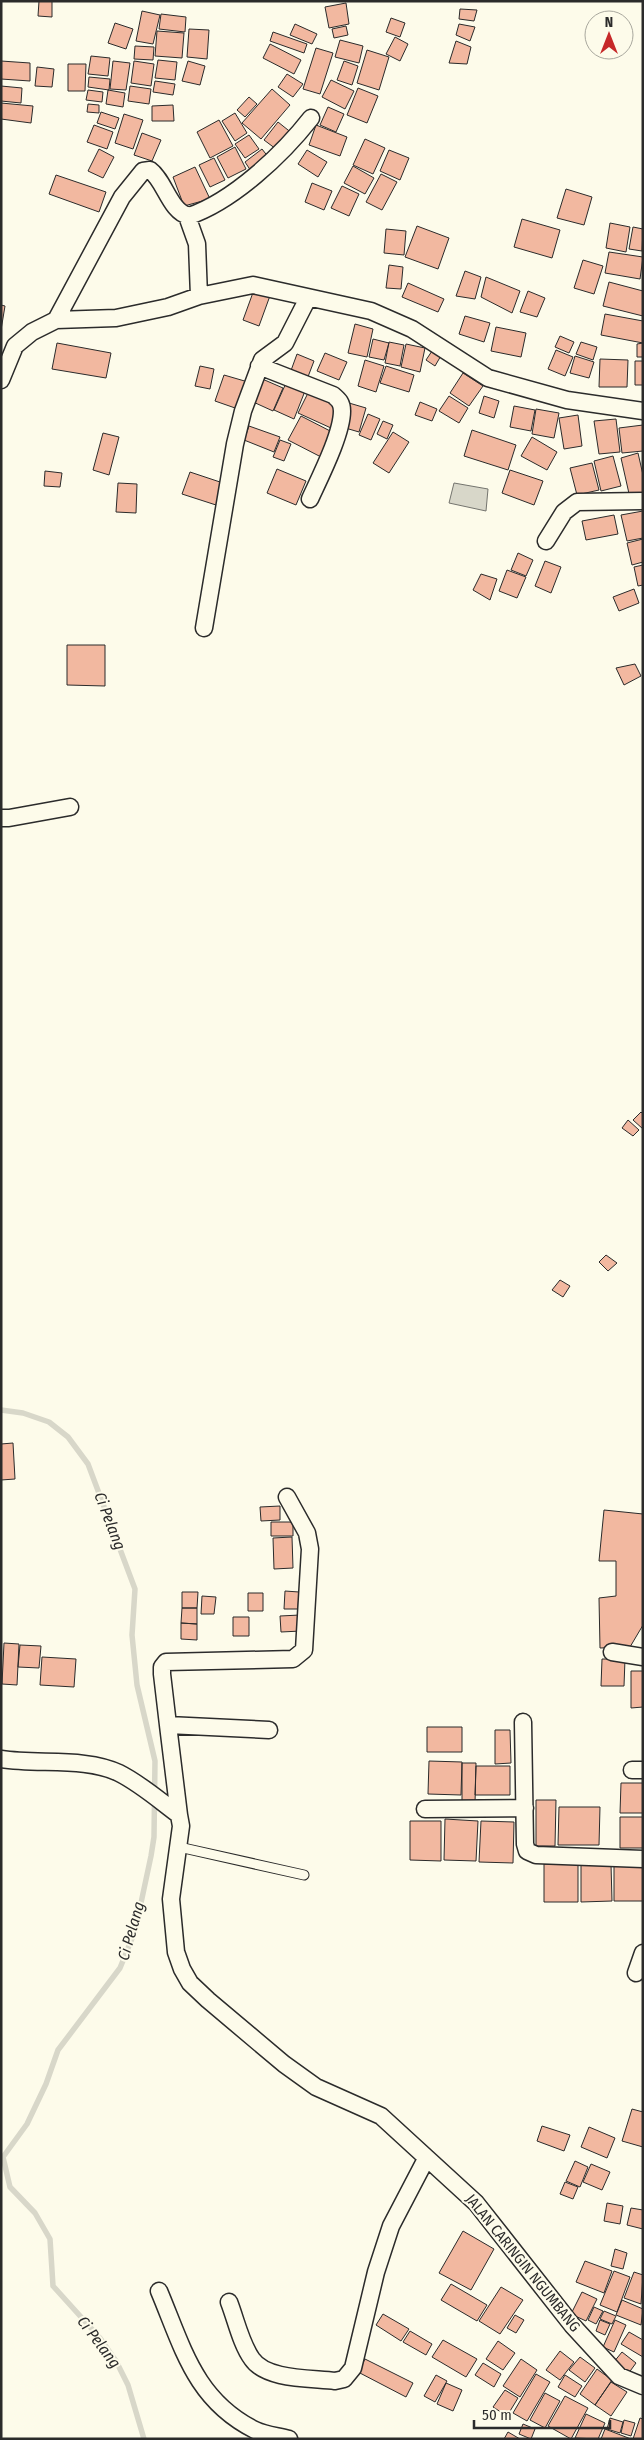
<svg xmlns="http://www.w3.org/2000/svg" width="644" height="2440" viewBox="0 0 644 2440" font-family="'Fira Sans Condensed',sans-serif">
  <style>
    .water { fill: #d8d7c9; stroke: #74746e }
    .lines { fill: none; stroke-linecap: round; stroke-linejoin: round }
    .stream { stroke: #d8d7c9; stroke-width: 5.5 }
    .building { fill: #f2b8a0; stroke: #2b2b2b }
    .lane-casing { stroke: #2b2b2b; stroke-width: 11 }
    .street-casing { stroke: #2b2b2b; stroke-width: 19 }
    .lane { stroke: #fdfbea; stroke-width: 9 }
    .street { stroke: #fdfbea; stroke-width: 16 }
    .labels { text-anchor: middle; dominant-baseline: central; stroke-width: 4; stroke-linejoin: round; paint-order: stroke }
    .street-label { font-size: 15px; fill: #2b2b2b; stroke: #fdfbea }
    .water-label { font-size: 16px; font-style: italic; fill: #2b2b2b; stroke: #fdfbea }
  </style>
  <rect width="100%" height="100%" fill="#fdfbea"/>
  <!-- water -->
  <path class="water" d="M454,483L488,489L486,511L449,503Z"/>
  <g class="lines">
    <!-- stream -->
    <path class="stream" d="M1,1410L23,1413L49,1422L68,1437L88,1464L135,1589L132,1635L137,1685L155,1761L154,1837L151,1856L135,1931L120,1968L58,2050L46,2084L27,2124L3,2157L10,2187L35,2213L50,2239L53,2286L100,2338L116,2361L128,2385L144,2439"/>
  </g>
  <!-- building -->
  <path class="building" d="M39,1H52V17L38,16Z
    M346,3L349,24L329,28L325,7Z
    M460,9L477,10L474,21L459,19Z
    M142,11L160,15L153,44L136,41Z
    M161,14L186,17L185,32L159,29Z
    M391,18L405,23L400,37L386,32Z
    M115,23L133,29L126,49L108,43Z
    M295,24L317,34L312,44L290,35Z
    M459,24L475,27L470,41L456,35Z
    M346,26L348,35L334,38L332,29Z
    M189,29L209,30L207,59L187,57Z
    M157,31L184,33L182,58L155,56Z
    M273,32L307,44L304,53L270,41Z
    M395,37L408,44L400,61L386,54Z
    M340,40L363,46L359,63L335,57Z
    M456,41L471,47L467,64L449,63Z
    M270,44L301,60L294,74L263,58Z
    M135,46L154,47L153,60L134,59Z
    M316,48L333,53L320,94L303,89Z
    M367,50L389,57L379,90L357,83Z
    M91,56L110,58L108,76L88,74Z
    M158,60L177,62L175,80L155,78Z
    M1,61L30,63V81L1,79Z
    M113,61L130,63L126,90L110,89Z
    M134,61L154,64L151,86L131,83Z
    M188,61L205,66L200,85L182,81Z
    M344,61L358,66L352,85L337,80Z
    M68,64H86L85,91H68Z
    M37,67L54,69L52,87L35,86Z
    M287,74L303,84L293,97L278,87Z
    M89,77L110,79L109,90L88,87Z
    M331,80L354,91L345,109L322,97Z
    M155,81L175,84L173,95L153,92Z
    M1,86L22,88L21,103L1,101Z
    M130,86L151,89L149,104L128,101Z
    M358,88L378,96L367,123L347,115Z
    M272,89L290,105L261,139L242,123Z
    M88,90L103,92L102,102L86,100Z
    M108,90L125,93L123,107L106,104Z
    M249,97L257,104L245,117L237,110Z
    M1,103L33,106L31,123L1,119Z
    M88,104L99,105V113L87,112Z
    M173,105L174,121H152V106Z
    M328,107L344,114L336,132L320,125Z
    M101,112L119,118L115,129L97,123Z
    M235,113L247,133L235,141L222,121Z
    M124,114L143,120L133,149L115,143Z
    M219,120L233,146L210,158L197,132Z
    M278,122L293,134L280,152L264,140Z
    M94,125L113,132L107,149L87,142Z
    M316,125L347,137L340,156L309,145Z
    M142,133L161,140L152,161L134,155Z
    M249,135L259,149L245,158L235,144Z
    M365,139L385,148L373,174L353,165Z
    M235,147L246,169L228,178L217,157Z
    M99,149L114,157L103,178L88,171Z
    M262,149L269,158L251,171L245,162Z
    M307,150L327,162L318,177L298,164Z
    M389,150L409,158L400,180L380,171Z
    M214,158L225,180L210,187L199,165Z
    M353,166L374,178L365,194L344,183Z
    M195,167L210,199L184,206L173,177Z
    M381,174L397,182L382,210L366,202Z
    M56,175L106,192L99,212L49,194Z
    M312,183L332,191L324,210L305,202Z
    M342,186L359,194L349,216L331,208Z
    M566,189L592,197L584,225L557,218Z
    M522,219L560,230L552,258L514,247Z
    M610,223L630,227L626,252L606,248Z
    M417,226L449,238L438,269L405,257Z
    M633,227L643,229L642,251L629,249Z
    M386,229L406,231L404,255L384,253Z
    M609,252L643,257L640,279L605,273Z
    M583,260L603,266L594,294L574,288Z
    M389,265L403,267L401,289L386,288Z
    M465,271L481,277L475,299L456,296Z
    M486,277L520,291L512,313L481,297Z
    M609,282L643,291V316L603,306Z
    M408,283L444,299L438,312L402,297Z
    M255,287L271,293L259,326L243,320Z
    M528,291L545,298L537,317L520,312Z
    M1,305L5,306L1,330Z
    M605,314L643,321V343L601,335Z
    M465,316L490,323L484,342L459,334Z
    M355,324L373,329L367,357L348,353Z
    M496,327L526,333L521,357L491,351Z
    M560,336L574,342L569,353L555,347Z
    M373,339L389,343L384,360L369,357Z
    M389,342L404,345L400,366L385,363Z
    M581,342L597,347L593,360L576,354Z
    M57,343L111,353L106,378L52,369Z
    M643,343V357H637V344Z
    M406,344L425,348L420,372L401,367Z
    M434,348L442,354L435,366L426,360Z
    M556,350L573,357L565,376L548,369Z
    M325,353L347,362L339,380L317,371Z
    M297,354L314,361L306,382L289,376Z
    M575,356L594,362L589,378L570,373Z
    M600,359L628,360L627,387H599Z
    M365,360L384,366L376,392L358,386Z
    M635,361H643V385H635Z
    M200,366L214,369L210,389L195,386Z
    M386,366L414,375L409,392L380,383Z
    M463,373L483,386L469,406L450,393Z
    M224,375L248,382L238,409L215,401Z
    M260,378L283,388L273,411L251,401Z
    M286,383L305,391L294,419L274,410Z
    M309,391L340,406L331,428L298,413Z
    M449,396L468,408L459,423L439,411Z
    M484,396L499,401L494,418L479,413Z
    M420,402L437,409L432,421L415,415Z
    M349,403L366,408L359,432L342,427Z
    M514,406L535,410L531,431L510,427Z
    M536,409L559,413L554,438L532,434Z
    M368,414L380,419L371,440L359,435Z
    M578,415L582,446L564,449L559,418Z
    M301,416L336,434L323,458L288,440Z
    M616,419L620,452L599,454L594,421Z
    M383,421L393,425L387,439L377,434Z
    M643,425V451L622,453L619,428Z
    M249,426L280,437L274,452L244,440Z
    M472,430L516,445L508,470L464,456Z
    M393,432L409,442L389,473L373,463Z
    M103,433L119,437L109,475L93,470Z
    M532,437L557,452L547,470L521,456Z
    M280,440L291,444L284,461L273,457Z
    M638,453L643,475V495L630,498L621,458Z
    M613,456L621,486L601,491L594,461Z
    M592,463L599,490L577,495L570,468Z
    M277,469L306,481L296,505L267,493Z
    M510,470L543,481L534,505L502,493Z
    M45,471L62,473L60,487L44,486Z
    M190,472L223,483L216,505L182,494Z
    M118,483L137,484L136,513L116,512Z
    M643,511V538L627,541L621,515Z
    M614,515L618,534L586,540L582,521Z
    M643,539V562L632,565L627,543Z
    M518,553L533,560L526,576L511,570Z
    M545,561L561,567L551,593L535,586Z
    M643,565V585L638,586L634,567Z
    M507,570L526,577L517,598L499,591Z
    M481,574L497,579L490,600L473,590Z
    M634,589L639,603L619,611L613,597Z
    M67,645H105V686L67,685Z
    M635,664L641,676L624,685L616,668Z
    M641,1112L643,1114V1129L633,1120Z
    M628,1120L639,1130L633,1136L622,1128Z
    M606,1255L617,1263L608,1271L599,1262Z
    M560,1280L570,1286L563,1297L552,1290Z
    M13,1443L15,1479L1,1480V1444Z
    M280,1506V1520L261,1521L260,1507Z
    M604,1510L643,1514V1625L630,1647L600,1648L599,1598L616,1596V1561H599Z
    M271,1522H293V1536H271Z
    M292,1537L293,1568L274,1569L273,1538Z
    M285,1591L299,1592L298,1609H284Z
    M182,1592H198L197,1608H182Z
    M248,1593H263V1611H248Z
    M202,1596L216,1597L214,1614H201Z
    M182,1608H197V1624L181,1623Z
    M300,1615L301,1631L281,1632L280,1616Z
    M233,1617H249V1636H233Z
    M181,1623L197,1624V1640L181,1639Z
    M4,1643L19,1644L17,1685L2,1684Z
    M20,1645L41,1646L39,1668L18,1667Z
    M42,1657L76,1659L74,1687L40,1685Z
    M602,1659H625L624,1686H601Z
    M631,1671H643V1707L631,1708Z
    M427,1727H462V1752H427Z
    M495,1730H510L511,1763L495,1764Z
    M429,1761L462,1762L461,1795L428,1794Z
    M462,1763H476L475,1804H462Z
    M476,1766H510V1795H475Z
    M621,1783H643V1813H620Z
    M536,1800H556L555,1846H536Z
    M559,1807H600L599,1845H558Z
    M620,1817H643V1848H620Z
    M445,1819L478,1821L476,1861L444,1860Z
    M410,1821H441V1861L410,1860Z
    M481,1821L514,1822L513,1863L479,1862Z
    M544,1864H578V1902H544Z
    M581,1864H611L612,1901L581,1902Z
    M614,1865H643V1901H614Z
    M632,2109L643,2112V2147L622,2141Z
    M542,2126L570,2135L564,2151L537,2141Z
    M589,2127L615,2138L607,2158L581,2147Z
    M575,2161L588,2167L580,2187L566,2181Z
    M591,2164L610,2172L602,2190L583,2182Z
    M565,2182L578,2187L573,2199L560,2194Z
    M607,2203L623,2206L620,2224L604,2221Z
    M631,2208L643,2210V2229L627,2225Z
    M463,2231L494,2249L471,2290L439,2273Z
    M615,2249L627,2253L623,2269L611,2266Z
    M585,2261L612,2271L604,2293L576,2282Z
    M614,2271L630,2277L617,2312L600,2305Z
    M634,2272L643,2275L641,2304L624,2298Z
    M451,2284L487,2305L477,2321L441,2300Z
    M501,2287L523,2300L500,2334L479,2321Z
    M582,2292L597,2299L586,2321L571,2314Z
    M622,2300L643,2309L641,2325L616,2315Z
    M594,2307L603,2311L596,2324L588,2320Z
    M604,2311L616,2316L612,2324L600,2319Z
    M383,2314L409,2329L401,2341L376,2325Z
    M515,2315L524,2320L516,2333L507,2328Z
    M600,2320L610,2324L605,2335L596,2331Z
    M615,2320L626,2325L614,2352L603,2347Z
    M410,2331L432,2344L426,2355L403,2342Z
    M629,2332L643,2340V2357L621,2344Z
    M443,2340L477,2359L466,2377L432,2357Z
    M498,2341L515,2353L503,2370L486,2359Z
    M560,2351L574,2362L560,2380L546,2370Z
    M622,2352L636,2363L628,2374L613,2363Z
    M580,2357L595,2368L585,2382L569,2370Z
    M365,2359L413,2383L406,2397L358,2372Z
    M521,2359L537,2370L520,2397L503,2386Z
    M483,2363L501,2374L494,2387L475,2375Z
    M597,2369L612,2380L595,2405L580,2394Z
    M536,2374L550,2382L527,2421L513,2413Z
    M436,2375L447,2381L435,2402L424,2396Z
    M565,2375L582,2386L575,2397L558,2387Z
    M611,2382L627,2392L611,2416L595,2405Z
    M446,2383L462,2390L453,2411L437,2404Z
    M505,2390L518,2398L507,2416L493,2407Z
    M545,2393L560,2401L545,2428L530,2420Z
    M565,2396L588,2408L571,2439L548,2426Z
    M586,2414L605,2423L598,2439L575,2438Z
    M610,2418L623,2422L620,2433L607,2429Z
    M640,2418L643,2419V2439H633Z
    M624,2420L635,2423L631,2436L621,2433Z
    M523,2424L535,2429L531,2439L519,2434Z
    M605,2429L631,2439H601Z
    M508,2432L520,2439H504Z"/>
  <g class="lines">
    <defs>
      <path id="lane" d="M179,1847L304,1875"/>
      <path id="street" d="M187,216L197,244L199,296
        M56,320L122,197L143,171L150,170C165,181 170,212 189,216C233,201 282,155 311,118
        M259,366L333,395C339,400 342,403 342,411C342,434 320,477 310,499
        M1,380L15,346L32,332L56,320L116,318L168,307L199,296L253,285L371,311L412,329L488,378L567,400L643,411
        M546,541L564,512L577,502L643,501
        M204,628L235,444L243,411L262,360L285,343L308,298
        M1,818H9L70,807
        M612,1652L643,1657
        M523,1722L525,1844L527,1851L536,1855L643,1859
        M168,1725L162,1674V1667L166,1662L293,1659L304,1650L310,1549L307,1533L287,1497
        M1,1759C38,1765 86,1757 119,1773C141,1784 160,1801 179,1815L181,1826L171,1899L176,1952L182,1969L190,1983L208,2000L284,2064L316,2087L381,2116L476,2203L572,2325L619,2376L643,2386
        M632,1770H643
        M425,1809L525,1808
        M179,1815L168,1725L269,1730
        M636,1973L643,1953
        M159,2291C183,2348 195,2400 255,2430C265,2435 278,2436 289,2439
        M229,2302C236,2320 241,2344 252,2359C266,2380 311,2378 335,2381L344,2379L353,2368L376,2272L391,2226L426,2159"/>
    </defs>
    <!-- lane casing -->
    <use href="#lane" class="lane-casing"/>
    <!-- street casing -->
    <use href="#street" class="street-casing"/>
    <!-- lane -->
    <use href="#lane" class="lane"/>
    <!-- street -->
    <use href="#street" class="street"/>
  </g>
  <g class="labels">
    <!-- street labels -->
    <g class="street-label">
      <text transform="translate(523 2263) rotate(51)">JALAN CARINGIN NGUMBANG</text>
    </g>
    <!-- water labels -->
    <g class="water-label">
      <text transform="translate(110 1521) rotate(69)">Ci Pelang</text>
      <text transform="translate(131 1931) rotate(-74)">Ci Pelang</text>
      <text transform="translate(99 2342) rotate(53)">Ci Pelang</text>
    </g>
  </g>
  <!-- border -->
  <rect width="644" height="2440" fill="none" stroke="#2b2b2b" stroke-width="5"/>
  <!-- north arrow -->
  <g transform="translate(609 35)"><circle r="24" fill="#fdfbea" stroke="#a9a89e"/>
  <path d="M0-4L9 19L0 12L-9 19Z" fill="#c62828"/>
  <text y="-8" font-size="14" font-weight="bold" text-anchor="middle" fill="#2b2b2b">N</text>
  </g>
  <!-- scale -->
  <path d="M474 2420v8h136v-8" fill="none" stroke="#2b2b2b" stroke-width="2.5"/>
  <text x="482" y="2420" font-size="15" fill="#2b2b2b" stroke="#fdfbea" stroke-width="4" paint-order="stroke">50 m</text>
</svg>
